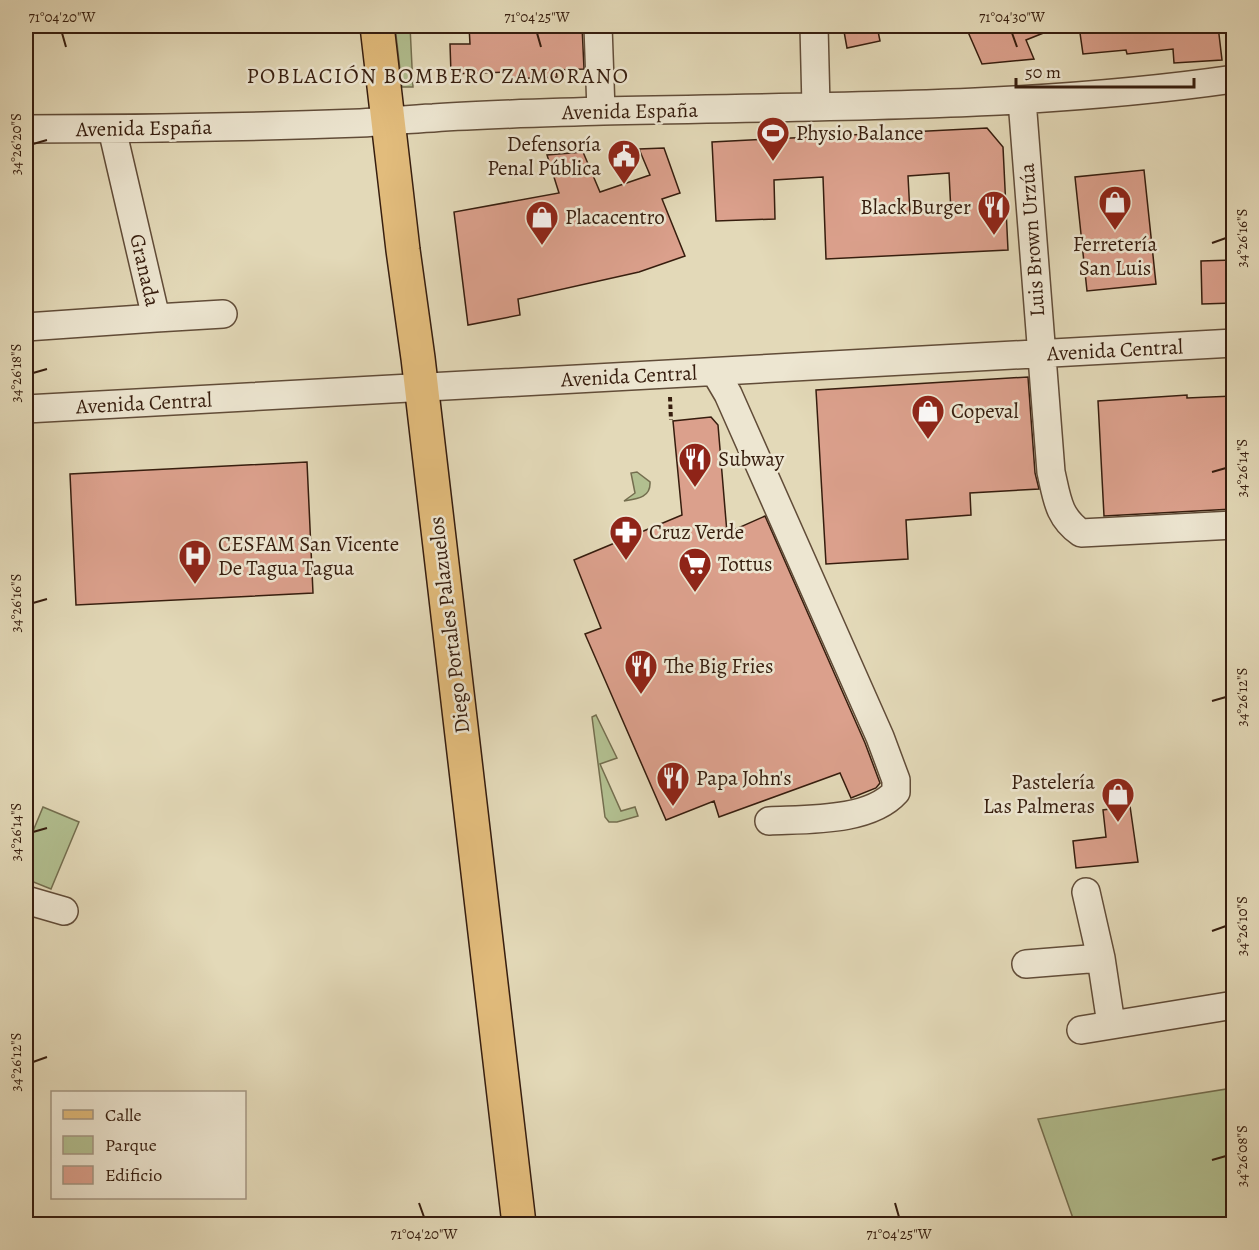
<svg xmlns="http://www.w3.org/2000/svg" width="1259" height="1250" viewBox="0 0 1259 1250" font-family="Alegreya,serif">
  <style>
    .green { fill: #b2bf90; stroke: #746e4f; stroke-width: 1.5 }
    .building { fill: #dba08c; stroke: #361d0e; stroke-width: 1.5; fill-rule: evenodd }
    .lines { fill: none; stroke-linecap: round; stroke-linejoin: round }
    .minor-casing { stroke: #614c38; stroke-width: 30 }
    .major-casing { stroke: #361d0e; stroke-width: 36 }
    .path { stroke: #361d0e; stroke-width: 4; stroke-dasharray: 4.5 3; stroke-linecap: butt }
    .minor { stroke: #ede6d1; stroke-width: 27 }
    .major { stroke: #e2bc7c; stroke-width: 33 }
    .ticks { fill: none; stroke: #361d0e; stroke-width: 2 }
    .labels { text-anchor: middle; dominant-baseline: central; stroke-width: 5; stroke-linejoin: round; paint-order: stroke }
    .street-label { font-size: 21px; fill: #361d0e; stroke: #ede6d1 }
    .poi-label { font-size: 21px; fill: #361d0e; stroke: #ede6d1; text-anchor: start }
    .neighbourhood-label { font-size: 22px; letter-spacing: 1.5px; fill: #361d0e; stroke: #ede6d1 }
    .neatline { fill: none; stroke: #361d0e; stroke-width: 2 }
    .ticks-label { font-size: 15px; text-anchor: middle; fill: #361d0e }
  </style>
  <rect width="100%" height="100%" fill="#e3d9b8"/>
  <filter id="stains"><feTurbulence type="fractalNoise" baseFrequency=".00333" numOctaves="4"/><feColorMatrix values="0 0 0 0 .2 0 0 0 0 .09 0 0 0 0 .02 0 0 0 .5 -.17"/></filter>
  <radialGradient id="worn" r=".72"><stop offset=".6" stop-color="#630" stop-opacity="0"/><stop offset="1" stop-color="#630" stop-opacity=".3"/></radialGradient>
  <!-- green -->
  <path class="green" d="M395,26H410L413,87H402Z
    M637,472L650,482C651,498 636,499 624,501L635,493L631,473Z
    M596,715L617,758L600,764L621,811L635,807L638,816L617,822H609L605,817L592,717Z
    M43,807L79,822L51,889L26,879V848Z
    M1233,1088V1224H1075L1038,1119Z"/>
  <!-- building -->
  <path class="building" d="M469,26H582L584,69L556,70L557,77L509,79V72L451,74L450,44H470Z
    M843,26H877L880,41L847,48Z
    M984,26H1061L1026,40L1034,59L982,64L968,32Z
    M1079,26H1218L1222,60L1174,63L1173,49L1127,54L1126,50L1083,54Z
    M987,128L1003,147L1008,250L826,259L823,177L774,180L775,219L716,221L712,142ZM949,173L951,212L910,214L908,176Z
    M664,148L680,193L662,199L685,256L639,272L518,299L520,315L468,325L454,212L559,193L547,155L583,152L600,192L650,175L639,149Z
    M1144,170L1156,284L1087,291L1075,177Z
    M1233,260V303L1202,304L1201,261Z
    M1028,377L1035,473L1039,489L970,493L971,515L906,520L908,559L826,564L816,390Z
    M1187,395V398L1233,396V509L1104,516L1098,401Z
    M711,417L718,425L727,533L765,516L865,743L880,783L876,788L851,798L840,773L719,817L714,801L666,820L585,634L601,628L574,560L682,515L673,421Z
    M307,462L313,593L76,605L70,474Z
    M1130,806L1138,862L1076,868L1073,841L1106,837L1103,810Z"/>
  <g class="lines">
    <defs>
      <path id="minor" d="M598,26L601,111
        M814,26L816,107
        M1022,100L1051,472C1057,498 1058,517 1081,533L1234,525
        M26,129C137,129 248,127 360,123C384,122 408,119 433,118C489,114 546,113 603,111C813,106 1025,109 1234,79
        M156,318L223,314
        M26,327L156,318L112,129
        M715,372L728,394L880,737L896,780V792C869,822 807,819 769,821
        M26,409L1234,343
        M1086,892L1101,958L1111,1024
        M26,900L64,911
        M1026,964L1101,958
        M1081,1030L1234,1005"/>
      <path id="major" d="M377,26L403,250L418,358L519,1224"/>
    </defs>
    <!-- minor casing -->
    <use href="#minor" class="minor-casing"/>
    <!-- major casing -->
    <use href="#major" class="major-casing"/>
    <!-- path -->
    <path class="path" d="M670,397L671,420"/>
    <!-- minor -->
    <use href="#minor" class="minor"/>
    <!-- major -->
    <use href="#major" class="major"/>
  </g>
  <!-- ticks -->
  <path class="ticks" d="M62,33L66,47M537,33L541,47M1012,33L1017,47M33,144L47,140M1212,243L1226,238M33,373L47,369M1212,472L1226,468M33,603L47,599M1212,701L1226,697M33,832L47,828M1212,931L1226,926M33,1062L47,1057M1212,1160L1226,1156M419,1203L424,1217M895,1203L899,1217"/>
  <!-- icons -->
  <defs>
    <symbol id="stadium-pin" viewBox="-11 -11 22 30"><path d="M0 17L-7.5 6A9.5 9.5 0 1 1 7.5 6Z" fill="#8f2418" stroke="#ede6d1"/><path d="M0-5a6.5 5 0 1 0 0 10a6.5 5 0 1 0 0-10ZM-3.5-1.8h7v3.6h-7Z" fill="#fff"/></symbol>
    <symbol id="civic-pin" viewBox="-11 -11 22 30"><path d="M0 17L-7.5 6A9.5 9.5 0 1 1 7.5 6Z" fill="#8f2418" stroke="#ede6d1"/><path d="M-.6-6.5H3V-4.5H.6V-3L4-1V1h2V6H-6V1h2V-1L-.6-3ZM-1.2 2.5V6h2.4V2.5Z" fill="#fff"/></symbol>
    <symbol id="shop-pin" viewBox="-11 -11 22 30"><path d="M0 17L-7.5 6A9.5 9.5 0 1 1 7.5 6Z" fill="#8f2418" stroke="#ede6d1"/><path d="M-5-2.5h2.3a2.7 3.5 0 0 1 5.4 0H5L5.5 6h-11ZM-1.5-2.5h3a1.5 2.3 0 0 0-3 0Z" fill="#fff"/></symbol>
    <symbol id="restaurant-pin" viewBox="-11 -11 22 30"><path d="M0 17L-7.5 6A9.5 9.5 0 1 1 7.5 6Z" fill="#8f2418" stroke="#ede6d1"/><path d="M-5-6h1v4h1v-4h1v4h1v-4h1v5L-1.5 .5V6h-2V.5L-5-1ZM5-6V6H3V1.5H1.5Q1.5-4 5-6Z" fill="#fff"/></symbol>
    <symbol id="pharmacy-pin" viewBox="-11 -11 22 30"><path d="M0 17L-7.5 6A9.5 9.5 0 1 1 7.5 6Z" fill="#8f2418" stroke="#ede6d1"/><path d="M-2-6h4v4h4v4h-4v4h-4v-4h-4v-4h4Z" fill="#fff"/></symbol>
    <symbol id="hospital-pin" viewBox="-11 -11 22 30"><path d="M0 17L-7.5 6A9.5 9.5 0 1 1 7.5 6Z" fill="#8f2418" stroke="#ede6d1"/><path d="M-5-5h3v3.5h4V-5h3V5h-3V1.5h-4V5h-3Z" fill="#fff"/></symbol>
    <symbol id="supermarket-pin" viewBox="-11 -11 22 30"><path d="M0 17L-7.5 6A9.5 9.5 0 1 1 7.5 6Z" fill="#8f2418" stroke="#ede6d1"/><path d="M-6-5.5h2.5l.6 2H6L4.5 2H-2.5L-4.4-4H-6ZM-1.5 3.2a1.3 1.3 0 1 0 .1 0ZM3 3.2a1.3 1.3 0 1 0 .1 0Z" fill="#fff"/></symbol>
  </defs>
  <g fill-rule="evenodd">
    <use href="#stadium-pin" x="754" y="114" width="38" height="52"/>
    <use href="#civic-pin" x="605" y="137" width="38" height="52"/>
    <use href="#shop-pin" x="1096" y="183" width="38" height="52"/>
    <use href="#restaurant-pin" x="975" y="188" width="38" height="52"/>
    <use href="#shop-pin" x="523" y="198" width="38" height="52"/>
    <use href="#shop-pin" x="909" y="392" width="38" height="52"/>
    <use href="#restaurant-pin" x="676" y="440" width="38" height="52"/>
    <use href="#pharmacy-pin" x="607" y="513" width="38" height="52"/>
    <use href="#hospital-pin" x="176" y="537" width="38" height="52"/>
    <use href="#supermarket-pin" x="676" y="545" width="38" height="52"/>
    <use href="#restaurant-pin" x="622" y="647" width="38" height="52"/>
    <use href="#restaurant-pin" x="654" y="759" width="38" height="52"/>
    <use href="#shop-pin" x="1099" y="775" width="38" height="52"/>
  </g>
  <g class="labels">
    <!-- street labels -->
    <g class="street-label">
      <text transform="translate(630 111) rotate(-1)">Avenida España</text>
      <text transform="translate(144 128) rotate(-1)">Avenida España</text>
      <text transform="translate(1032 240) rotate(-94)">Luis Brown Urzúa</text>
      <text transform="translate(145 270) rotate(77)">Granada</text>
      <text transform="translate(1115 350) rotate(-3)">Avenida Central</text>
      <text transform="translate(629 376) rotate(-3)">Avenida Central</text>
      <text transform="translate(144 403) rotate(-3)">Avenida Central</text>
      <text transform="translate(449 625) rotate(-97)">Diego Portales Palazuelos</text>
    </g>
    <!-- poi labels -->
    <g class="poi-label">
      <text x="796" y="133">Physio Balance</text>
      <text x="601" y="144" text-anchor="end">Defensoría<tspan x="601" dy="24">Penal Pública</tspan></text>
      <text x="971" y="207" text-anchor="end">Black Burger</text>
      <text x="565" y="217">Placacentro</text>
      <text x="1115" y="244" text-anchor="middle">Ferretería<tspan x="1115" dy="24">San Luis</tspan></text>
      <text x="951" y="411">Copeval</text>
      <text x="718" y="459">Subway</text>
      <text x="649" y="532">Cruz Verde</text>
      <text x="218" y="544">CESFAM San Vicente<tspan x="218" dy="24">De Tagua Tagua</tspan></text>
      <text x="718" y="564">Tottus</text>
      <text x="664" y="666">The Big Fries</text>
      <text x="696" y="778">Papa John's</text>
      <text x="1095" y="782" text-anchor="end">Pastelería<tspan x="1095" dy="24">Las Palmeras</tspan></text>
    </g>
    <!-- neighbourhood labels -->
    <g class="neighbourhood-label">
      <text x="438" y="76">POBLACIÓN BOMBERO ZAMORANO</text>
    </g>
  </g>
  <!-- margin -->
  <rect width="1259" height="1250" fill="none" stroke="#e3d9b8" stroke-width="66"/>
  <!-- legend -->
  <rect x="51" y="1091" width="195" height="108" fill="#ede6d1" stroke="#a49683" stroke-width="1.5"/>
  <rect x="63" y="1110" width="30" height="9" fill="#e2bc7c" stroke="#a49683" stroke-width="1.5"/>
  <text x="105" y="1121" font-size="18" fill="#361d0e">Calle</text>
  <rect x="63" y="1136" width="30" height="18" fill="#b2bf90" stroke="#a49683" stroke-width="1.5"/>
  <text x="105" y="1151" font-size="18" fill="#361d0e">Parque</text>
  <rect x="63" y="1166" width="30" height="18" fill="#dba08c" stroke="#a49683" stroke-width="1.5"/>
  <text x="105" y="1181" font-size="18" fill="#361d0e">Edificio</text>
  <!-- scale -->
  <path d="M1016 78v9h178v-9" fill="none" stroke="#361d0e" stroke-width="3"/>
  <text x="1025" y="78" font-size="18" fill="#361d0e" stroke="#ede6d1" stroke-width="4.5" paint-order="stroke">50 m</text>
  <rect x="33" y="33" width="1193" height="1184" class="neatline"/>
  <g class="ticks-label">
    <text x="62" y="22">71°04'20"W</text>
    <text x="537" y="22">71°04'25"W</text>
    <text x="1012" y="22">71°04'30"W</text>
    <text transform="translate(16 144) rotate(-90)" y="5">34°26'20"S</text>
    <text transform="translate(1242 238) rotate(-90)" y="5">34°26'16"S</text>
    <text transform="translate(16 373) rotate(-90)" y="5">34°26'18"S</text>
    <text transform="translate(1242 468) rotate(-90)" y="5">34°26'14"S</text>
    <text transform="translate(16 603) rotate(-90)" y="5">34°26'16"S</text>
    <text transform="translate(1242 697) rotate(-90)" y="5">34°26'12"S</text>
    <text transform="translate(16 832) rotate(-90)" y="5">34°26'14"S</text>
    <text transform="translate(1242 926) rotate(-90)" y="5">34°26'10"S</text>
    <text transform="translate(16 1062) rotate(-90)" y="5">34°26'12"S</text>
    <text transform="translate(1242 1156) rotate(-90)" y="5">34°26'08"S</text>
    <text x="424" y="1239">71°04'20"W</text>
    <text x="899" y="1239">71°04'25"W</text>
  </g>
  <rect width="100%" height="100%" filter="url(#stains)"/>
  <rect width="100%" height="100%" fill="url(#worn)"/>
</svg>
